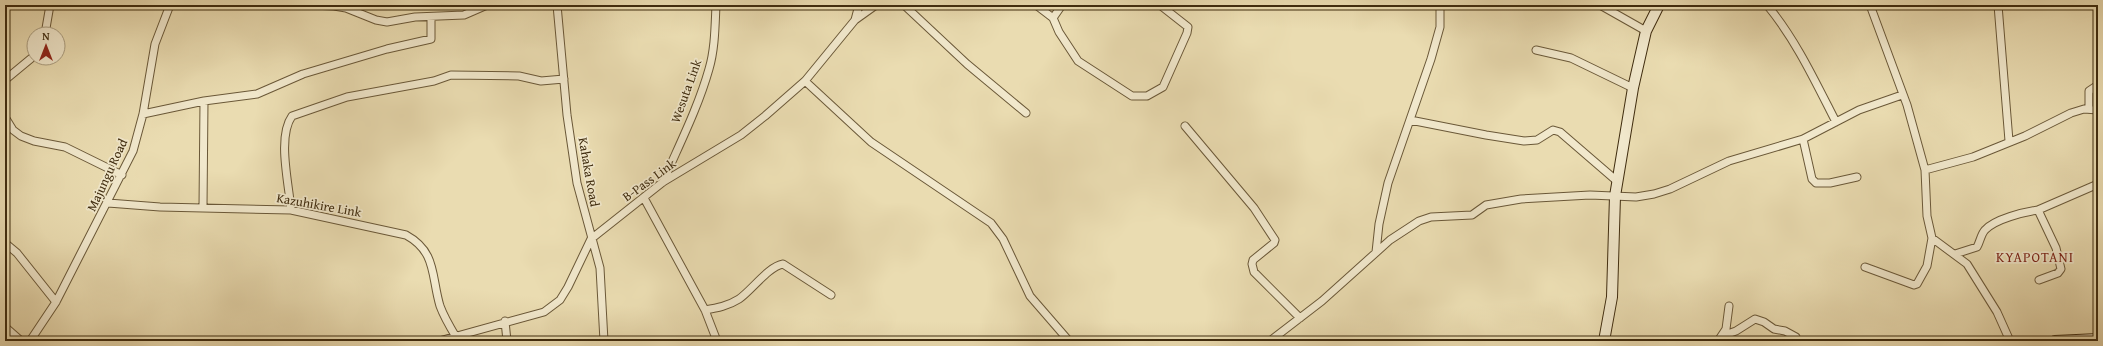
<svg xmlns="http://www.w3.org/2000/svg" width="2103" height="346" viewBox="0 0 2103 346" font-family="'Gentium Book Plus',serif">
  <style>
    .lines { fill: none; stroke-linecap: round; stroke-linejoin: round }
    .street-casing { stroke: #6a5838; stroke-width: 9 }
    .secondary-casing { stroke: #3f2c0f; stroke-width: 12 }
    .street { stroke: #f1e8cc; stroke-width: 7 }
    .secondary { stroke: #f1e8cc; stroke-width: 10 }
    .labels { text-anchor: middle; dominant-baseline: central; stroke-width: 3.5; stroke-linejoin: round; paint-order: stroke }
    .street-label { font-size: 13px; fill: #3f2c0f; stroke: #f1e8cc }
    .neighbourhood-label { font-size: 14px; letter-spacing: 1px; fill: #7a1f14; stroke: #f1e8cc }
  </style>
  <rect width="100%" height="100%" fill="#eadcb1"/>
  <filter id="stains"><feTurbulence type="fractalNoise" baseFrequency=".005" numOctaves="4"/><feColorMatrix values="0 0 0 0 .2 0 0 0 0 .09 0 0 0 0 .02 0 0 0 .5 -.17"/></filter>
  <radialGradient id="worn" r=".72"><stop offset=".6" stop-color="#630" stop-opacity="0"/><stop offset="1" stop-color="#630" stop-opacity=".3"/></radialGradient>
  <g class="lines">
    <defs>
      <path id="street" d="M312,5L334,6L346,8L376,20L387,22L415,17L464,15L487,5
        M557,5L567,115L577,183L600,268L604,341
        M904,5L967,64L1026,113
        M1036,5L1053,18L1059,32L1078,61L1132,96H1147L1163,87L1187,33L1188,27L1160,5
        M1600,5L1646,31
        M1767,5C1796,40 1815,81 1836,122
        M1998,5L2009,141
        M1053,18L1062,5
        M855,20L876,5
        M45,34L50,5
        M1536,50L1571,58L1633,88
        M5,80L34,56
        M805,81L871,142L991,223L1003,239L1030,296L1069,341
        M2089,109V91L2098,85
        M143,114L204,101L257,94L303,74L387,49L431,39V17
        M5,117L13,130L21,136L34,141L65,147L122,175
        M1410,120L1486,135L1524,141L1537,140L1553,130L1560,132L1618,182
        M1185,126L1254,208L1275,240L1274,243L1253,260L1252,264L1254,272L1300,318
        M1803,139L1812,179L1816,183H1830L1857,177
        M1925,170L1973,157L2025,136L2071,113L2084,109L2098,110
        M663,182C679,145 698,108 709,69C715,49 715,26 716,5
        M644,198L705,310L717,341
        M108,203L160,207L291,210L406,235C437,252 431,276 440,306C444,317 450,327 456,337
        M203,207L204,101
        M291,210C289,184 277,137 292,116L347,97L434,81L451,75L519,76L541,81L564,79
        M1932,238L1967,264L1997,312L2010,341
        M5,243L17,253L56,302
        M1376,252L1379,224L1388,183L1431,59L1440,27V5
        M1955,254L1977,247C1980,242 1981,234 1985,230C1995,219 2024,212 2038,210
        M1865,267L1914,285L1917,284L1927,266L1932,238L1927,216L1925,170L1907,105L1870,5
        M2039,280L2058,273L2061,269L2056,248L2038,210L2098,184
        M705,310C717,308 728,306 739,299C751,291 769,266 783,264L831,295
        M505,321L507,341
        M5,327L21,341
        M1722,336L1736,331L1755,319L1764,322L1774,329L1785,331L1796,337
        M30,341L56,302L133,151L143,114L155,44L170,5
        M439,341L544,312L560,300L568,287L591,239L663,182L741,135L765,116L805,81L855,20L859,5
        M1270,341L1322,301L1390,240L1419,221L1431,217L1472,215L1486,205L1521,199L1590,195L1636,197L1654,194L1670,189L1729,161L1803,139L1859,110L1902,95
        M1718,341L1726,329L1729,306"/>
      <path id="secondary" d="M1604,341L1612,297L1615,196L1633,88L1646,31L1659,5
        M2055,341L2098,339"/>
    </defs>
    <!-- street casing -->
    <use href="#street" class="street-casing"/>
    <!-- secondary casing -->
    <use href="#secondary" class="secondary-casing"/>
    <!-- street -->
    <use href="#street" class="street"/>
    <!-- secondary -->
    <use href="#secondary" class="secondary"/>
  </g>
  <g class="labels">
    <!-- street labels -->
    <g class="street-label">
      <text transform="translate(686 91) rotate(-70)">Wesuta Link</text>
      <text transform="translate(589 172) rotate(80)">Kahaka Road</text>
      <text transform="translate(107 175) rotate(-65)">Majungu Road</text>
      <text transform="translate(649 180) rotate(-36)">B-Pass Link</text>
      <text transform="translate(319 205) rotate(10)">Kazuhikire Link</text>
    </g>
    <!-- neighbourhood labels -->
    <g class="neighbourhood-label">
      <text x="2035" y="257">KYAPOTANI</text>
    </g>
  </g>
  <!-- margin -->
  <rect width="2103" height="346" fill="none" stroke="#eadcb1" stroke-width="20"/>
  <rect x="6" y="6" width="2091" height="334" fill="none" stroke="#3f2c0f" stroke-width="2"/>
  <rect x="10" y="10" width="2083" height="326" fill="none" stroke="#3f2c0f"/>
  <!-- north arrow -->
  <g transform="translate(46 46)"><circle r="19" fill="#f1e8cc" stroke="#aa9d80"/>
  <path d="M0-3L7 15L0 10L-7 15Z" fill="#8f2418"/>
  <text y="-6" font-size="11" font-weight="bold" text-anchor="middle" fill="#3f2c0f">N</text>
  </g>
  <rect width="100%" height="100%" filter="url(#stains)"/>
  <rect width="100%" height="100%" fill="url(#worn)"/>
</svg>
